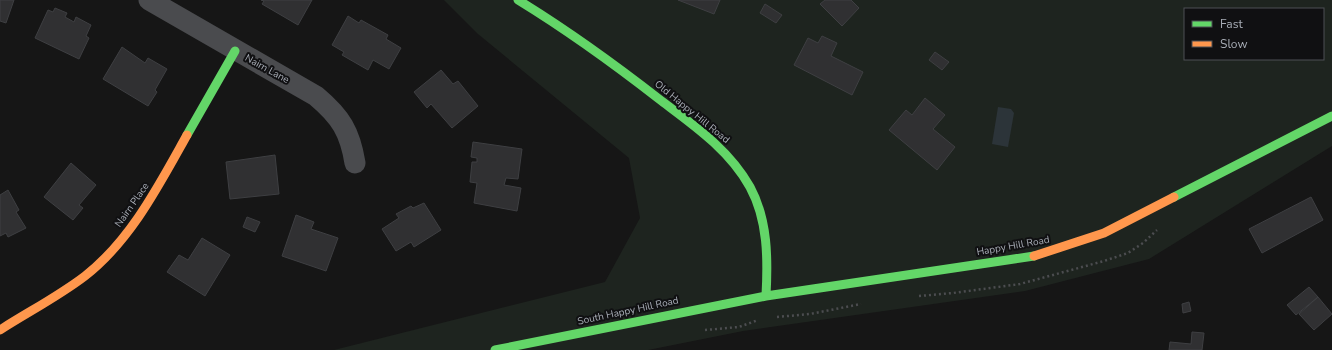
<svg xmlns="http://www.w3.org/2000/svg" width="1332" height="350" viewBox="0 0 1332 350" font-family="'Nunito Sans',sans-serif">
  <style>
    .green { fill: #1e241f; fill-rule: evenodd }
    .water { fill: #2c3439 }
    .building { fill: #303032; stroke: #3e3f42 }
    .lines { fill: none; stroke-linecap: round; stroke-linejoin: round }
    .path { stroke: #4c4d50; stroke-width: 2.5; stroke-dasharray: 2 3; stroke-linecap: butt }
    .street { stroke: #4a4b4e; stroke-width: 21 }
    .fast { stroke: #63d668; stroke-width: 9 }
    .slow { stroke: #ff974d; stroke-width: 9 }
    .labels { text-anchor: middle; dominant-baseline: central; stroke-width: 4; stroke-linejoin: round; paint-order: stroke }
    .street-label { font-size: 10px; fill: #a8adb6; stroke: #101012 }
  </style>
  <rect width="100%" height="100%" fill="#161616"/>
  <!-- green -->
  <path class="green" d="M444,0H1332V146L1149,259L1025,291L743,331L648,350H334L605,282L640,218L629,158L478,34ZM1185,9H1323V59H1185Z"/>
  <!-- water -->
  <path class="water" d="M998,107L1011,109L1014,113L1008,147L992,144Z"/>
  <!-- building -->
  <path class="building" d="M0,0H14L6,23L0,21Z
    M261,0H312L298,25L262,4L264,1Z
    M678,0H720L714,14Z
    M825,0H851L859,8L842,26L820,4Z
    M765,4L782,15L776,23L760,13Z
    M55,8L67,13L65,17L74,22L76,17L91,25L86,36L89,38L79,59L35,38L48,10L53,12Z
    M348,16L359,23L361,20L388,35L386,39L401,48L389,69L373,60L368,70L342,55L344,52L332,45Z
    M822,36L837,43L831,56L863,72L852,95L794,65L808,38L818,43Z
    M122,47L145,63L148,58L167,69L155,90L157,92L148,106L103,79Z
    M935,52L949,62L942,70L929,60Z
    M441,70L453,84L458,81L478,106L452,128L431,104L427,108L414,92Z
    M925,98L945,115L933,129L955,147L937,170L889,130L906,110L912,115Z
    M473,142L522,149L518,179L506,178L504,185L521,188L517,211L474,203L477,183L470,182L472,162H477V158L471,157Z
    M275,155L279,194L230,199L226,162Z
    M71,163L96,185L79,205L83,208L73,220L44,197Z
    M8,190L19,210L16,212L26,228L8,237L6,233L0,236V195Z
    M1311,197L1323,220L1262,253L1249,229Z
    M424,203L441,230L414,247L411,242L396,251L382,229L399,218L396,214L411,206L413,208Z
    M296,215L314,222L311,229L338,238L326,271L282,256Z
    M247,217L260,222L255,232L243,227Z
    M202,238L230,255L205,296L167,272L179,255L188,260Z
    M1309,287L1318,297L1296,315L1287,305Z
    M1318,297L1332,314L1314,330L1299,314Z
    M1189,302L1191,311L1183,313L1182,304Z
    M1192,332L1204,333L1202,350H1169L1170,342L1191,344Z"/>
  <g class="lines">
    <!-- path -->
    <path class="path" d="M919,296L953,293L1020,284L1104,261L1128,253L1143,243L1157,230
      M777,317L810,314L861,304
      M705,330L739,327L758,320"/>
    <!-- street -->
    <path class="street" d="M149,0L316,96C341,117 350,132 355,163"/>
    <!-- fast -->
    <path class="fast" d="M518,0C567,30 614,64 659,99C692,124 729,149 750,187C768,220 768,259 766,296
      M187,135L235,51
      M1174,197L1332,116
      M495,350L766,296L1034,256"/>
    <!-- slow -->
    <path class="slow" d="M1034,256L1104,233L1174,197
      M0,330C28,312 59,296 85,276C131,240 159,185 187,135"/>
  </g>
  <g class="labels">
    <!-- street labels -->
    <g class="street-label">
      <text transform="translate(267 69) rotate(29)">Nairn Lane</text>
      <text transform="translate(692 112) rotate(39)">Old Happy Hill Road</text>
      <text transform="translate(132 205) rotate(-55)">Nairn Place</text>
      <text transform="translate(1013 246) rotate(-10)">Happy Hill Road</text>
      <text transform="translate(628 311) rotate(-12)">South Happy Hill Road</text>
    </g>
  </g>
  <!-- legend -->
  <rect x="1184" y="8" width="140" height="52" fill="#101012" stroke="#4d4f54"/>
  <rect x="1192" y="21" width="20" height="6" fill="#63d668" stroke="#4d4f54"/>
  <text x="1220" y="28" font-size="12" fill="#a8adb6">Fast</text>
  <rect x="1192" y="41" width="20" height="6" fill="#ff974d" stroke="#4d4f54"/>
  <text x="1220" y="48" font-size="12" fill="#a8adb6">Slow</text>
</svg>
